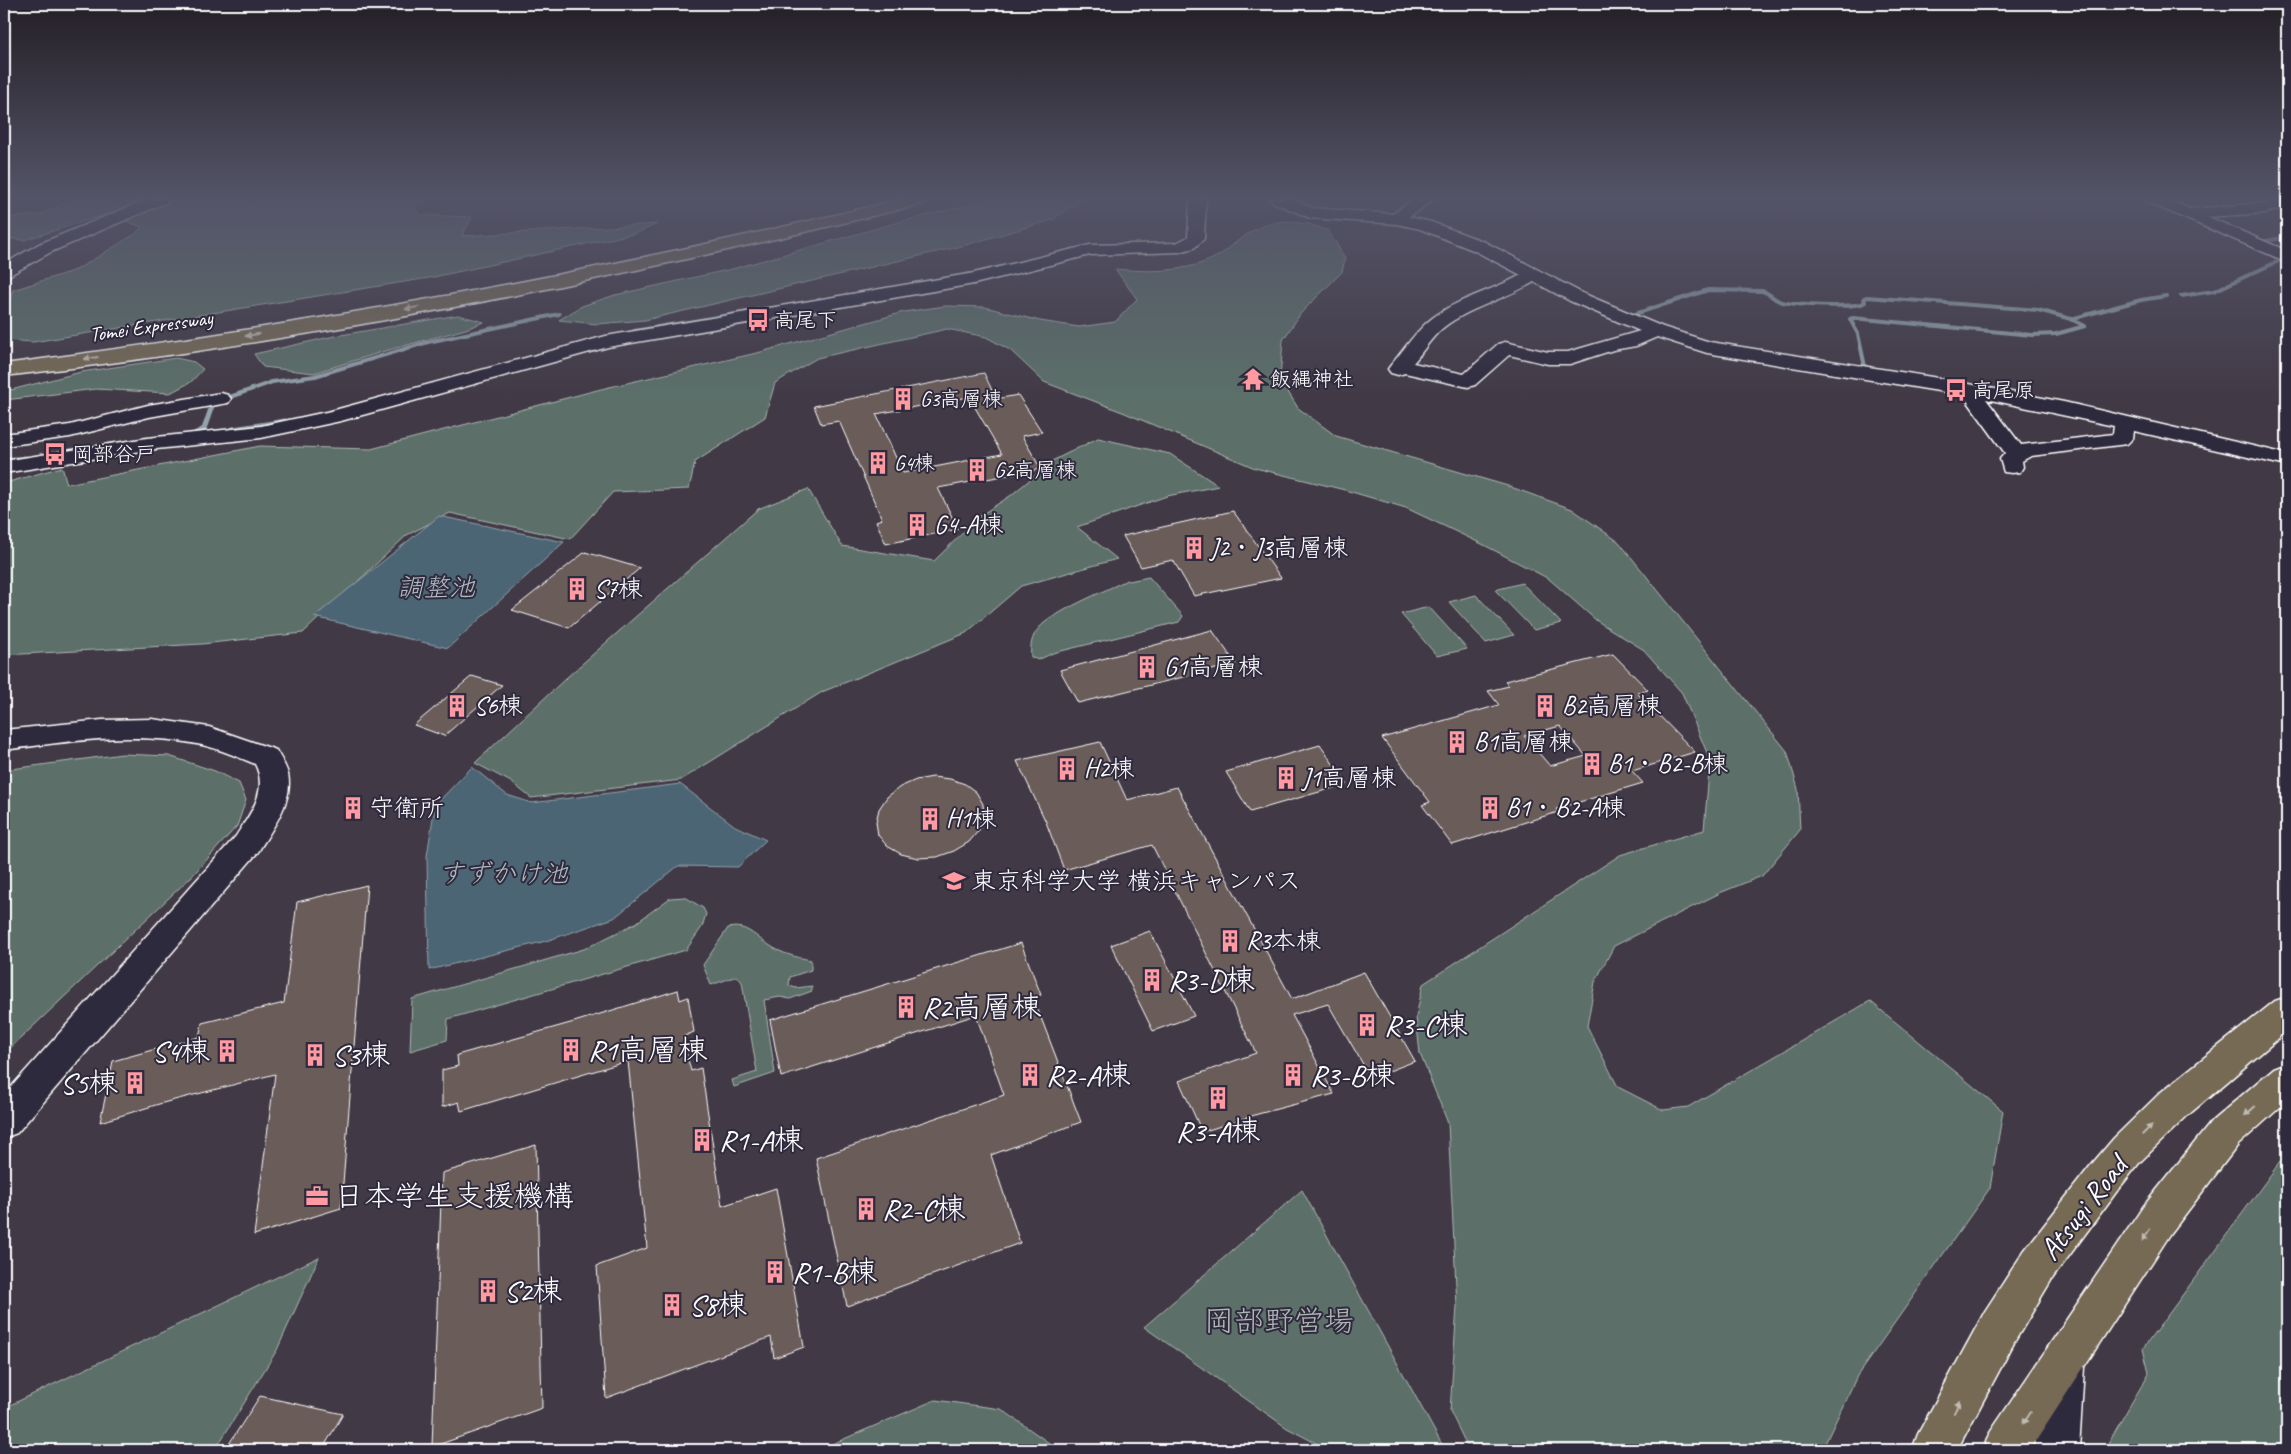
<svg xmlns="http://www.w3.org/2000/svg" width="2291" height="1454" viewBox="0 0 2291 1454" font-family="Caveat,'Klee One',sans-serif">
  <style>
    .green { fill: #5c6f69; stroke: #aeb7b4 }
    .water { fill: #4c6575; stroke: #94a3ac }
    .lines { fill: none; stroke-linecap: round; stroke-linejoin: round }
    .stream-far1 { stroke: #94a3ac; stroke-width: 4 }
    .stream { stroke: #94a3ac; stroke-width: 5 }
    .building { fill: #6a5c59; stroke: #fff; fill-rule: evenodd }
    .minor-casing { stroke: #fff; stroke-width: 3 }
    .highway-casing { stroke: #fff; stroke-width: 3 }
    .minor { fill: #2f2a3d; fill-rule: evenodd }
    .highway { fill: #766a55; fill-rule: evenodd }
    .oneway { fill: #c1bcb2 }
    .labels { text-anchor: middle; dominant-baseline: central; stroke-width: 4; stroke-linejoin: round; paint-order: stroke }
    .far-poi-label { font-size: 21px; fill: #fff; stroke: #2f2a3d; text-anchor: start }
    .far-street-label { font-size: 21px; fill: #fff; stroke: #2f2a3d }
    .poi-label { font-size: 25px; fill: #fff; stroke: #2f2a3d; text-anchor: start }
    .water-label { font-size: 26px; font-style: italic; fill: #aebac1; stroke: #2f2a3d }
    .near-poi-label { font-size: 30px; fill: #fff; stroke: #2f2a3d; text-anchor: start }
    .near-street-label { font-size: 30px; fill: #fff; stroke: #2f2a3d }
    .near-park-label { font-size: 30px; fill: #aeb7b4; stroke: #2f2a3d }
  </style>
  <rect width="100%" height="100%" fill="#413945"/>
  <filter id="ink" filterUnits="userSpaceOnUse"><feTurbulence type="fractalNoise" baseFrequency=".02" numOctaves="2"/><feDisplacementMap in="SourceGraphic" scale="10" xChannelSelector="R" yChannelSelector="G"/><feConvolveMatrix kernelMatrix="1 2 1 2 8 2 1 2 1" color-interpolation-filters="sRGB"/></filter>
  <g filter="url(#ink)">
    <!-- green -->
    <path class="green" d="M77,199H432L413,204L420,215L472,217L462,236L657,224L637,233L429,278L33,342L4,340V316L13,290L76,270L135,234L142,227L107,214L24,240L4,238V218L38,215Z
      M1083,199L1052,220L962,246L645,320L597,324L559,320L582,306L615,295L732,269L892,224L988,200Z
      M1282,221L1309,224L1329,231L1345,259L1342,272L1301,313L1283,340L1280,379L1298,408L1336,436L1508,486L1572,509L1619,542L1787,751L1798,789L1800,830L1762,876L1722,892L1614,946L1595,982L1587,1026L1618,1087L1663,1110L1688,1107L1870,1001L2003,1111L1990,1188L1857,1376L1822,1450H1469L1450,1411L1457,1306L1448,1123L1420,1054L1416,1017L1423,984L1620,855L1704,830L1710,760L1682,693L1644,650L1597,621L1549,579L1484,545L1406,508L1345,490L1255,468L1125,413L1044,382L1010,350L986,337L947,329L817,358L775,383L765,417L695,462L689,489L613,492L570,539L450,513L407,535L303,633L202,644L4,655L5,483L62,467L67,484L260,446L371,449L601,389L761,352L904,312L945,306L985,307L1040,321L1079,327L1115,322L1137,299L1115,269C1150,272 1186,273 1218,256C1228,250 1236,241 1246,235C1257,227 1269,224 1282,221Z
      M458,315L484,322L466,329L385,351L314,373L263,367L254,354L335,336Z
      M176,358L194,362L203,369L191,382L170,393L96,389L5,400L7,391L81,372Z
      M1098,438L1170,454L1219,486L1167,496L1077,527L1117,559L1021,586L966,633L822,692L681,780L531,798L511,782L475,763L566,678L758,509L808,489L842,546L934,561L981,515L1010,496L1054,460Z
      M1149,577L1183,616L1179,622L1053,653L1038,660L1031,657C1030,646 1031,637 1039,628C1051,613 1107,590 1127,580L1129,581Z
      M1522,583L1561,623L1534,630L1495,590Z
      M1476,595L1514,635L1486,643L1449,602Z
      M1429,607L1467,649L1437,656L1401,614Z
      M122,754L169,756L215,771L239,783L246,800L237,826L192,876L4,1054V770Z
      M685,897L703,908L706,914L702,927L686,950L448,1019L447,1040L410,1051L412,999L584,949L636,923L670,898Z
      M735,927C749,927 757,938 769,945C782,954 796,957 811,960V970L790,977L789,986L796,988L812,986V991L790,999L780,997L764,1000L775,1073L734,1087L732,1080L757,1072L742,982L737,976L711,985L703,965L728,928Z
      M2285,1155L2287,1157V1450H2104L2149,1373L2143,1349Z
      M1302,1190L1445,1450H1329L1287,1428L1144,1327Z
      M319,1257L277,1350L215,1450H4V1408Z
      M935,1400L1001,1409L1059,1450H823V1448Z"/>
    <!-- water -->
    <path class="water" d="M439,516L564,542L448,648L314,617Z
      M472,767L507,795L532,803L680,784L735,826L766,840L738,867L678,866L614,918L546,941L429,970L427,856L435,805Z"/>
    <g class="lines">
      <!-- stream-far1 -->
      <path class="stream-far1" d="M2260,242L2287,237
        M2181,296L2214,291L2281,260L2279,259
        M1632,315L1708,290L1762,291C1770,293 1772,298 1779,301C1789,305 1858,309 1865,302L1864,298L1867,297L2038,310L2071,319L2085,326L2056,334L2032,335L1853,318L1850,319L1858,334L1865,367
        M2071,319L2141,300L2166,296
        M634,331L772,308
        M230,397L272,382L315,376L428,342L559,314"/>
      <!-- stream -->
      <path class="stream" d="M233,429L285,421
        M196,433L204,429L213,403
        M4,460L26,458"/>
    </g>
    <!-- building -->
    <path class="building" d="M984,373L996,399L1018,395L1042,432L1022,436L1041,469L938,488L958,529L886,544L876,521L882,519L839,421L821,424L814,406ZM969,397L1002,454L903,473L876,414Z
      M1233,511L1281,578L1194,596L1173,560L1141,567L1123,536Z
      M585,552L640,568L569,628L512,610Z
      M1212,630L1236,664L1078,703L1060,670Z
      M1613,654L1648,690L1637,693L1695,752L1632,771L1643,783L1556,809L1558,812L1452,845L1422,805L1430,802L1382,738L1499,705L1488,691L1509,686L1505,681ZM1560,726L1586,756L1550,766L1524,736Z
      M472,676L502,685L444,736L414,725Z
      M1100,742L1127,800L1177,787L1292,999L1364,972L1415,1061L1371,1078L1328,1004L1292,1015L1334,1094L1258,1114L1202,1132L1179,1081L1256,1053L1152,845L1064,870L1046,822L1017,761Z
      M1320,745L1347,784L1250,812L1226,772Z
      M933,777L950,779L965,784L976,792L983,804L984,817L979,830L969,842L954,851L937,857L918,858L901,854L887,846L878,835L876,822L879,809L887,797L900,787L916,780Z
      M367,885L341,1208L254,1235L275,1074L159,1104L100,1122L113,1061L199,1037L202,1023L284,1003L297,902Z
      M1150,931L1194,1016L1153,1031L1111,945Z
      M1021,943L1041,995L1033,997L1081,1122L991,1155L1020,1243L847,1306L816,1158L1004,1095L976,1015L781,1077L770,1020Z
      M678,990L680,1000L688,997L694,1032L682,1037L691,1071L701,1068L722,1206L776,1188L804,1347L774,1358L771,1337L606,1398L597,1266L647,1248L628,1061L461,1111L459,1102L442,1107V1070L458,1066L457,1055L574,1022Z
      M536,1145L542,1408L432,1447L442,1173Z
      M260,1396L343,1414L322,1450H225Z"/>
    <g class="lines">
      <defs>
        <path id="minor" d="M148,199H170L167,202L51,252L10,275L4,276V264L39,244Z
          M1190,199H1206L1204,239L1194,248L1179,252L1090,255L974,284L608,347L341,421L261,438L147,450L4,473V461L147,438L261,426L331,411L606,336L974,273L1090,245L1176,243L1188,237Z
          M1270,199H1292L1313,208L1393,214L1413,199H1434L1409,217L1431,222L1485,242L1582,293L1663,327L1710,342L1932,377L2064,402L2287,454V466L2134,431L2133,438L2127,444L2031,456L2022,461L2023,467L2020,472L2012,473L2004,472L2000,459L2005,453L1963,395L1707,353L1657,337L1636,346L1613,350L1570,364H1548L1509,355L1475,385L1468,387L1405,373L1398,375L1391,373L1388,369L1391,365C1403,351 1415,332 1430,320C1455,299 1492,291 1521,275L1473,250L1420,229L1397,224L1310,218L1273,202ZM1534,282L1570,301L1640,331L1568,352H1548L1505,342L1498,344L1464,374L1413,363C1423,352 1432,336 1444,327C1470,307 1505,299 1534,282ZM1986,399L2114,426L2113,434L2021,445Z
          M2144,199H2166L2190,209L2264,203L2287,199V207L2265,213L2208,217L2287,251V262L2147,202Z
          M221,393L228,395L231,399L228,403L149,417L70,437L4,446V434L70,425L148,405Z
          M152,719L209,727L276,750C280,757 286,766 288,774C294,802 271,830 258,852L17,1133L4,1138V1095L236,836C250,814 269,791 255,764C238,757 220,749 202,745C136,731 69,741 4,750V730L102,720Z
          M2063,1346L2078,1352L2084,1367L2079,1450H2035L2042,1367L2048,1352Z"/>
        <path id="highway" d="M902,199H930L922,204C620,278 313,342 4,376V364C307,326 605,271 902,199Z
          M2287,997V1031L2187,1116L2140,1162L2117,1191L2052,1279L2015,1341L1957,1450H1912L1918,1434L1985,1311L2024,1251L2091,1165L2114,1138L2161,1092L2275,1001Z
          M2287,1063V1101L2238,1145L2171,1233L2030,1450H1983L1989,1434L2143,1207L2212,1121L2274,1068Z"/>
      </defs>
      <!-- minor casing -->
      <use href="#minor" class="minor-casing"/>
      <!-- highway casing -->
      <use href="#highway" class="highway-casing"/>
      <!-- minor -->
      <use href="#minor" class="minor"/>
      <!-- highway -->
      <use href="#highway" class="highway"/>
    </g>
    <!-- one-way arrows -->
    <defs><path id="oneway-solid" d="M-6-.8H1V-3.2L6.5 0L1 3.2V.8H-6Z" transform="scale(1.25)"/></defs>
    <g class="oneway">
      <use href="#oneway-solid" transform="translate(412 308) rotate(170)"/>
      <use href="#oneway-solid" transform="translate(252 335) rotate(171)"/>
      <use href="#oneway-solid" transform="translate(91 358) rotate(172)"/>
      <use href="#oneway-solid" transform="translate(2250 1111) rotate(139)"/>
      <use href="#oneway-solid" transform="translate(2147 1130) rotate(-45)"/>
      <use href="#oneway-solid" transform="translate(2146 1235) rotate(123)"/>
      <use href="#oneway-solid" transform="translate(1957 1407) rotate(-62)"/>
      <use href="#oneway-solid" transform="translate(2027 1418) rotate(124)"/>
    </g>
  </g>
  <!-- sky -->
  <linearGradient id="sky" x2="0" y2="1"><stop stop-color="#241f26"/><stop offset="0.49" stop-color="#545468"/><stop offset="1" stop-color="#545468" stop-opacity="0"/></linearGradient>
  <rect width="2291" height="403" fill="url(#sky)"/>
  <!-- icons -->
  <defs>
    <symbol id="bus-bare" viewBox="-9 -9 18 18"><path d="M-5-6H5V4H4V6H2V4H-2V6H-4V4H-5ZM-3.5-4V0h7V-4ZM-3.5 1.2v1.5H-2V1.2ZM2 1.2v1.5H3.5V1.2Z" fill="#ff9aa2" stroke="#2f2a3d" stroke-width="2.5" paint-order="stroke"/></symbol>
    <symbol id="temple-bare" viewBox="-9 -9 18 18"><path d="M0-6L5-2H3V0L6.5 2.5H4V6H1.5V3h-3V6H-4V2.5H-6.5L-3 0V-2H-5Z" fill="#ff9aa2" stroke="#2f2a3d" stroke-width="2.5" paint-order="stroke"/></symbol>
    <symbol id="building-bare" viewBox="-9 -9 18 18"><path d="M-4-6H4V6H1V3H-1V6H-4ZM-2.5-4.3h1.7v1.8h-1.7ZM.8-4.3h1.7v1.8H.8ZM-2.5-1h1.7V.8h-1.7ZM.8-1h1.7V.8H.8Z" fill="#ff9aa2" stroke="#2f2a3d" stroke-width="2.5" paint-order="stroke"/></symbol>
    <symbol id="university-bare" viewBox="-9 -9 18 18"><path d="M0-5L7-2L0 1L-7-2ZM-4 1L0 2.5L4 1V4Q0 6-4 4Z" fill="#ff9aa2" stroke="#2f2a3d" stroke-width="2.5" paint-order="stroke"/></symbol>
    <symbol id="office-bare" viewBox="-9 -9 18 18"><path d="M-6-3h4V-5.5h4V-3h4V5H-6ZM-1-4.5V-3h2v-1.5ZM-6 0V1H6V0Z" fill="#ff9aa2" stroke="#2f2a3d" stroke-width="2.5" paint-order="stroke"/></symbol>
  </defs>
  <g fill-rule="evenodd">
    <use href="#bus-bare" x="742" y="304" width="32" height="32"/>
    <use href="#temple-bare" x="1237" y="363" width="32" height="32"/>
    <use href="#bus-bare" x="1940" y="374" width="32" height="32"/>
    <use href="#building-bare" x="887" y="383" width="32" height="32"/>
    <use href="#bus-bare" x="39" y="438" width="32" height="32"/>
    <use href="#building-bare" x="862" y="447" width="32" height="32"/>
    <use href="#building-bare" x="961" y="454" width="32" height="32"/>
    <use href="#building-bare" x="901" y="509" width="32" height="32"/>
    <use href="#building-bare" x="1178" y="532" width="32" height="32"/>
    <use href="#building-bare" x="561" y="573" width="32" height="32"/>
    <use href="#building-bare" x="1131" y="651" width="32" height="32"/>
    <use href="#building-bare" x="441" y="690" width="32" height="32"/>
    <use href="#building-bare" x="1529" y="690" width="32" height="32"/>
    <use href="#building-bare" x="1441" y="726" width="32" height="32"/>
    <use href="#building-bare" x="1576" y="748" width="32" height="32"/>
    <use href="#building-bare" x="1051" y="753" width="32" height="32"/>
    <use href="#building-bare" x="1270" y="762" width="32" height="32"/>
    <use href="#building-bare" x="337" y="792" width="32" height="32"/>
    <use href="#building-bare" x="1474" y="792" width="32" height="32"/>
    <use href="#building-bare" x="914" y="803" width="32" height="32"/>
    <use href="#university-bare" x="938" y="865" width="32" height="32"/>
    <use href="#building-bare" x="1214" y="925" width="32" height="32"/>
    <use href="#building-bare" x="1136" y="964" width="32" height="32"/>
    <use href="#building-bare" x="890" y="991" width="32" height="32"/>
    <use href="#building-bare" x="1351" y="1009" width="32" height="32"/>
    <use href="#building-bare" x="555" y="1034" width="32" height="32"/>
    <use href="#building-bare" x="211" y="1035" width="32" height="32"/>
    <use href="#building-bare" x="299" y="1039" width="32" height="32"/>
    <use href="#building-bare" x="1014" y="1059" width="32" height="32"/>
    <use href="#building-bare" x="1277" y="1059" width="32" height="32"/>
    <use href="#building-bare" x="119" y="1067" width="32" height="32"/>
    <use href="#building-bare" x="1202" y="1082" width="32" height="32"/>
    <use href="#building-bare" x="686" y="1124" width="32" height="32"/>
    <use href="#office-bare" x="301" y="1180" width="32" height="32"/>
    <use href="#building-bare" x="850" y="1193" width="32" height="32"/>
    <use href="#building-bare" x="759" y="1256" width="32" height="32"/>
    <use href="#building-bare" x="472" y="1275" width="32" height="32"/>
    <use href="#building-bare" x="656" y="1289" width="32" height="32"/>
  </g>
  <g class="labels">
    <!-- far-poi labels -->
    <g class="far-poi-label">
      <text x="774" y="320">高尾下</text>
      <text x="1270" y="379">飯縄神社</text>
      <text x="1972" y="390">高尾原</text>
      <text x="920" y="399">G3高層棟</text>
      <text x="72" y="454">岡部谷戸</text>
      <text x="894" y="463">G4棟</text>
      <text x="994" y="470">G2高層棟</text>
    </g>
    <!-- far-street labels -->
    <g class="far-street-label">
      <text transform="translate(151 326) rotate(-8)">Tomei Expressway</text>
    </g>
    <!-- poi labels -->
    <g class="poi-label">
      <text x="934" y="525">G4-A棟</text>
      <text x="1210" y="548">J2・J3高層棟</text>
      <text x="594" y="589">S7棟</text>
      <text x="1164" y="667">G1高層棟</text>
      <text x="474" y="706">S6棟</text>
      <text x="1562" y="706">B2高層棟</text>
      <text x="1474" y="742">B1高層棟</text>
      <text x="1608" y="764">B1・B2-B棟</text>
      <text x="1084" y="769">H2棟</text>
      <text x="1302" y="778">J1高層棟</text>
      <text x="369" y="808">守衛所</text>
      <text x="1506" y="808">B1・B2-A棟</text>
      <text x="946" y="819">H1棟</text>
      <text x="971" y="881">東京科学大学 横浜キャンパス</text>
      <text x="1246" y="941">R3本棟</text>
    </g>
    <!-- water labels -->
    <g class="water-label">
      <text x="436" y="587">調整池</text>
      <text x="503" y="873">すずかけ池</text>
    </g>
    <!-- near-poi labels -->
    <g class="near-poi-label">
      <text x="1168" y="980">R3-D棟</text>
      <text x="922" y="1007">R2高層棟</text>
      <text x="1384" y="1025">R3-C棟</text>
      <text x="588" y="1050">R1高層棟</text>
      <text x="210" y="1051" text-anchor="end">S4棟</text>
      <text x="332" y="1055">S3棟</text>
      <text x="1046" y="1075">R2-A棟</text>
      <text x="1310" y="1075">R3-B棟</text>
      <text x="118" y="1083" text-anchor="end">S5棟</text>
      <text x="1218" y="1131" text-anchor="middle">R3-A棟</text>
      <text x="719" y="1140">R1-A棟</text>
      <text x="334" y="1196">日本学生支援機構</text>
      <text x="882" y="1209">R2-C棟</text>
      <text x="792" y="1272">R1-B棟</text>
      <text x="504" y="1291">S2棟</text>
      <text x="689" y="1305">S8棟</text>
    </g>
    <!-- near-street labels -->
    <g class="near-street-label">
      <text transform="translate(2083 1208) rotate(-52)">Atsugi Road</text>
    </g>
    <!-- near-park labels -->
    <g class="near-park-label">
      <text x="1279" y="1321">岡部野営場</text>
    </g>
  </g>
  <!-- margin -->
  <rect width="2291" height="1454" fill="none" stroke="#2f2a3d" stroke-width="20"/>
  <rect x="10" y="10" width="2271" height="1434" fill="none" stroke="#fff" stroke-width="2" filter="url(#ink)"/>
</svg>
